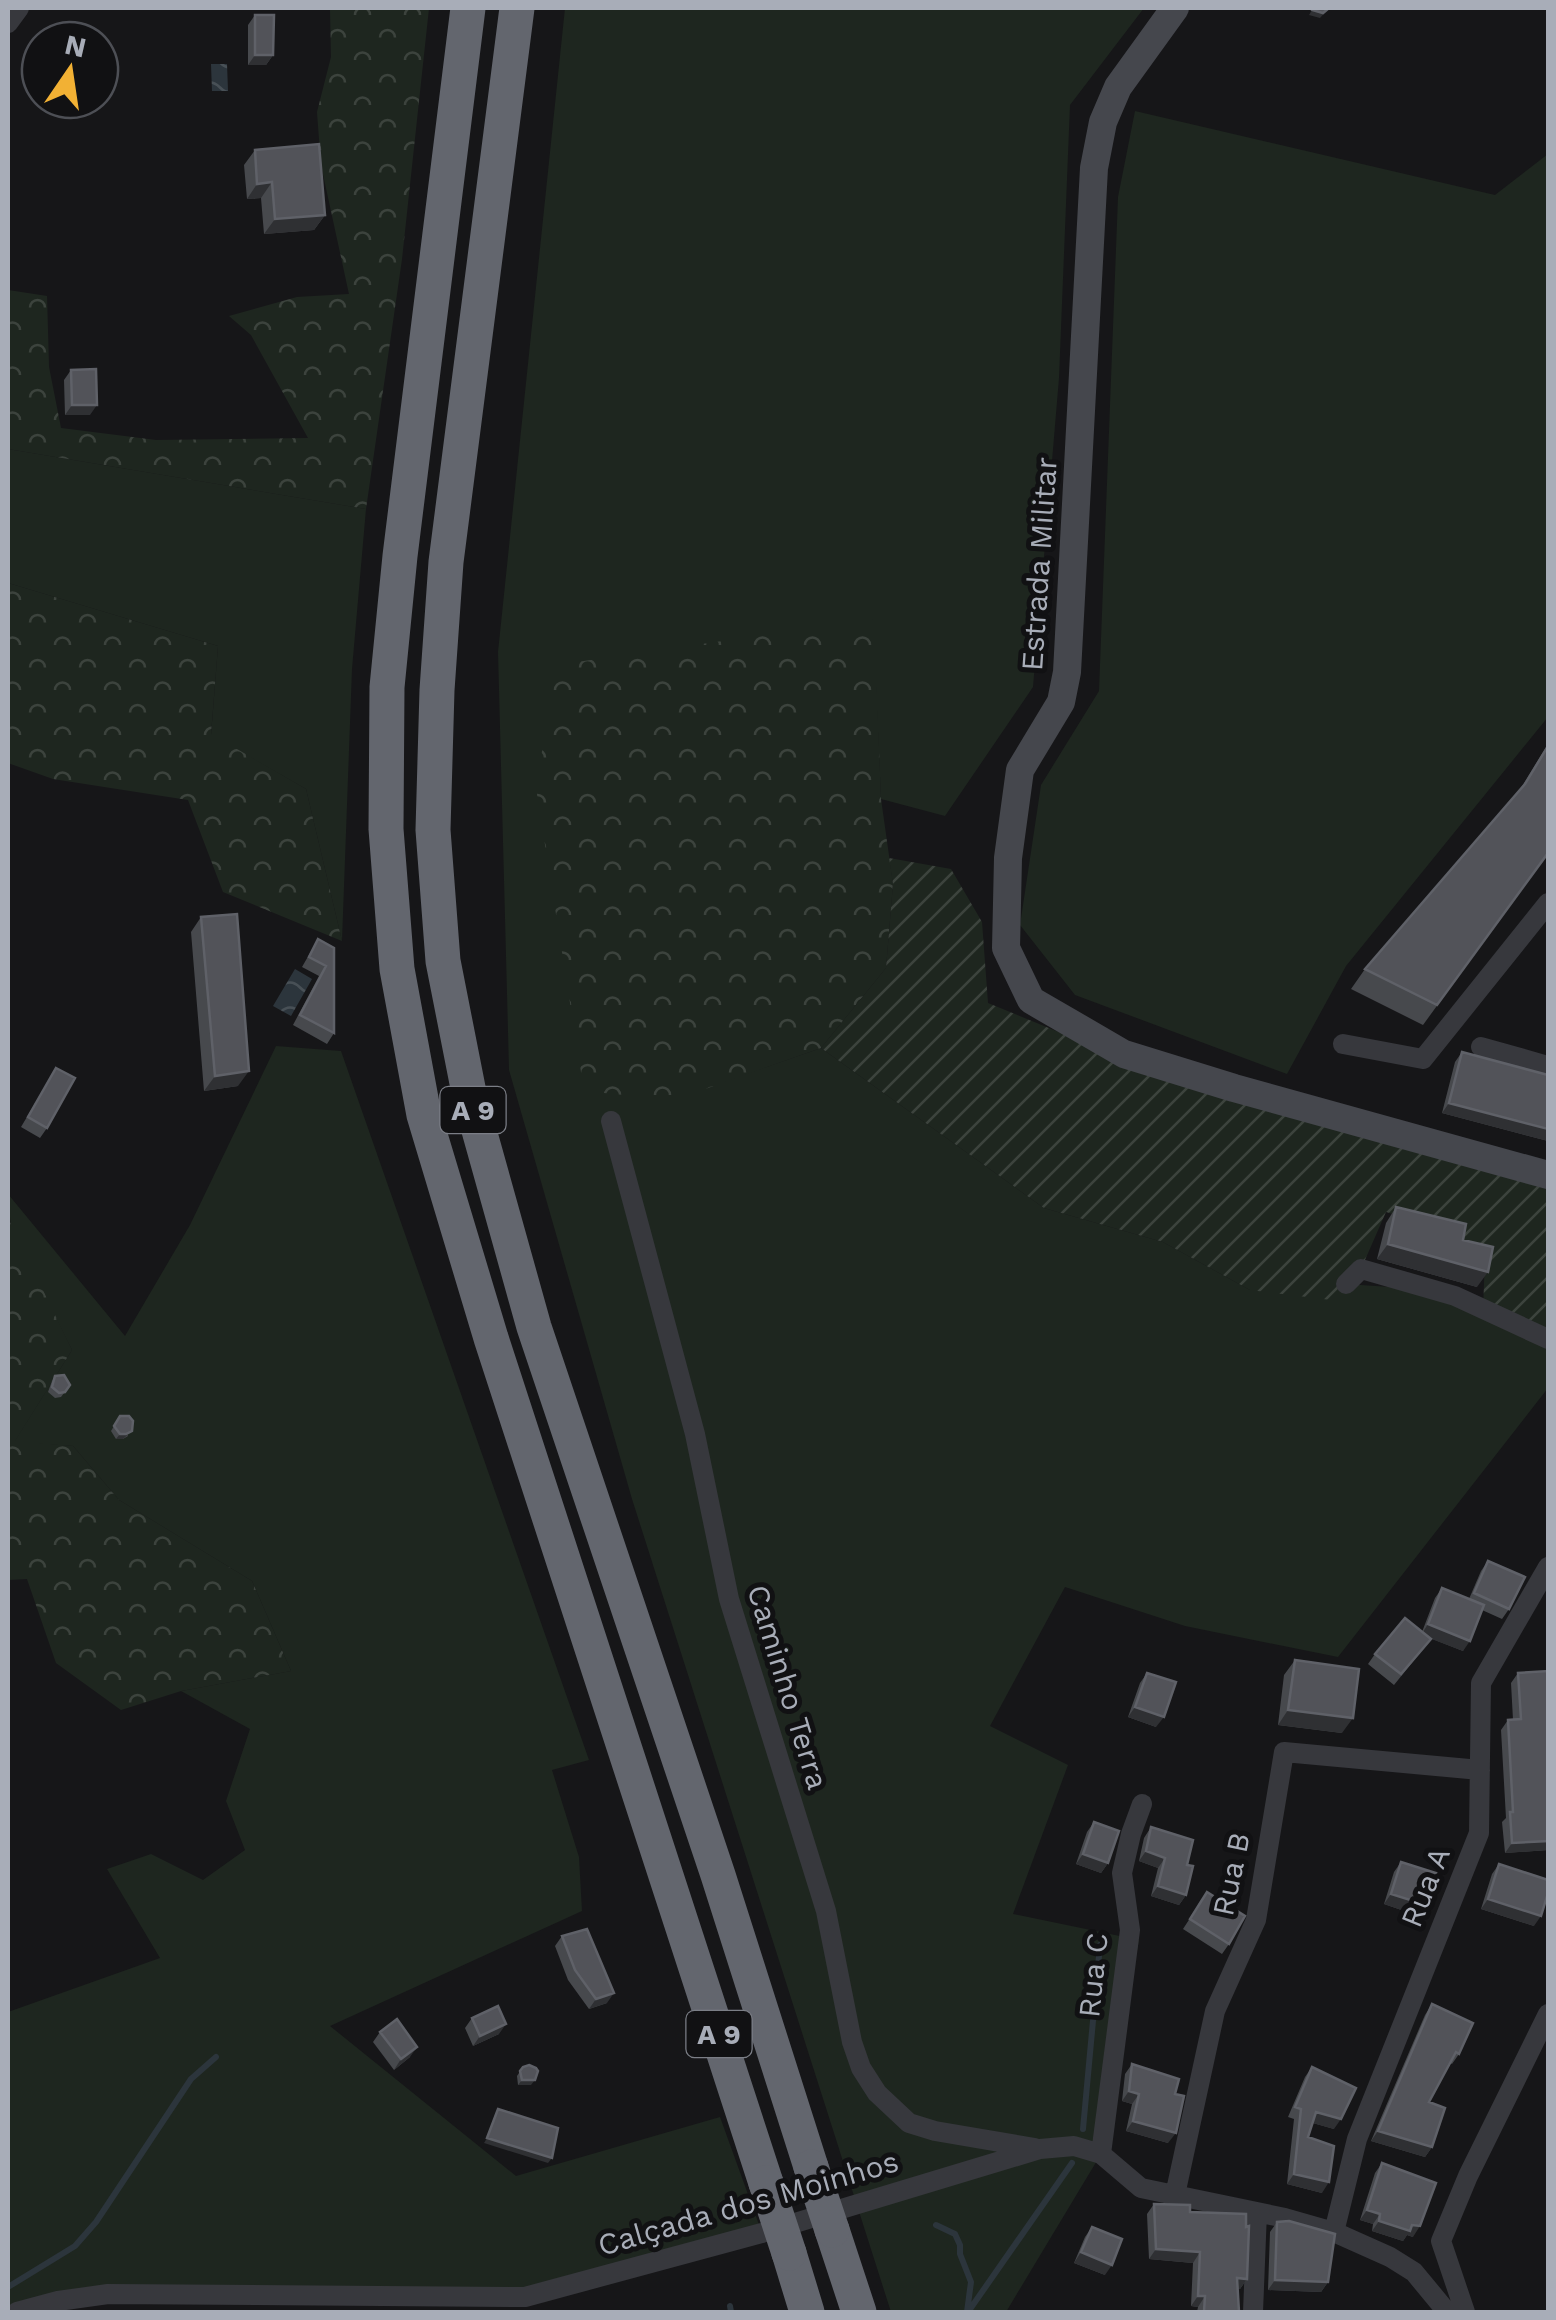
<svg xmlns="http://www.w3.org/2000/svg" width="1556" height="2320" viewBox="0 0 1556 2320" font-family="'Work Sans',sans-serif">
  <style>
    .grass { fill: #1e261f }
    .forest { fill: url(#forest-crowns) }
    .garden { fill: url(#garden-furrows) }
    .water { fill: url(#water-waves) }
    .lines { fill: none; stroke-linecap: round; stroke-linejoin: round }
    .stream { stroke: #2c353c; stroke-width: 6 }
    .street { stroke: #37383d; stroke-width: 20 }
    .secondary { stroke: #45474d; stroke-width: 28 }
    .highway { stroke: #63666e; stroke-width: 35 }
    .highway-bridge { stroke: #63666e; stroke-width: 35 }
    .wall { fill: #47494d }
    .shaded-wall { fill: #2f3033 }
    .building { fill: #525359; stroke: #5f6168; stroke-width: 2.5 }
    .labels { text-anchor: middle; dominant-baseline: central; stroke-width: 10; stroke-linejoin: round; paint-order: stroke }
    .shield { fill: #111113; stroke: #7b7e86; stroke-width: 2.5 }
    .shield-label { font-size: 28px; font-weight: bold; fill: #a8adb8 }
    .street-label { font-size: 30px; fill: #a8adb8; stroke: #111113 }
  </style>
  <defs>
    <pattern id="forest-crowns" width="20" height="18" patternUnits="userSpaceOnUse" patternTransform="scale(2.5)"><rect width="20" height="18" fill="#1e261f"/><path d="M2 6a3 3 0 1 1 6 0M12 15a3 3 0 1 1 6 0" fill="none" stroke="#3c433d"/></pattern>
    <pattern id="garden-furrows" width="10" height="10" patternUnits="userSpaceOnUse" patternTransform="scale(2.5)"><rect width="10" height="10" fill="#1e261f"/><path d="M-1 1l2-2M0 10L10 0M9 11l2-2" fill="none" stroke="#3c433d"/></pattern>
    <pattern id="water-waves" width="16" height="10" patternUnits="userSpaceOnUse" patternTransform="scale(2.5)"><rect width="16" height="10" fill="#2c353c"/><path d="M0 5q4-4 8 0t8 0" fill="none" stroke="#485056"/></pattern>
  </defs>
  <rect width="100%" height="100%" fill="#161618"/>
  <!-- grass -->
  <path class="grass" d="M565,8H1144L1070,105L1059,378L1033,687L945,816L881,799L873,619L674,1099L821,1048L1044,1208L1163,1242L1250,1290L1346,1284L1435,1290L1548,1339V1388L1338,1657L1185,1626L1065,1587L990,1726L1068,1765L1013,1914L1139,1940L1101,2154L1006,2312H891L632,1499L509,1070L498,652Z
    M1135,111L1495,195L1548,154V717L1346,966L1287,1074L1075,995L1020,925L1041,785L1099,691L1118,197Z
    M8,449L366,509L352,669L342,941L306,789L211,735L218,646L8,583Z
    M276,1046L341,1051L589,1760L552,1770L579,1857L582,1911L330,2026L516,2176L720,2117L762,2233L525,2297L59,2301L8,2312V2012L160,1958L107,1869L151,1854L203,1880L245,1850L226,1801L250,1729L181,1691L291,1671L252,1581L119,1500L73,1446L14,1442L72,1350L11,1229L8,1194L125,1336L190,1225Z"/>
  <!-- forest -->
  <path class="forest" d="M330,8H429L402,259L366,509L8,449V290L47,296L49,367L61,428L156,440L308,438L251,335L229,316L297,297L349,294L321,165L317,112L331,57Z
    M8,583L218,646L211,734L306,789L342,941L223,892L188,800L53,779L8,763Z
    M874,619L881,799L893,884L886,968L821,1048L674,1100L584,1091L536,788L556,665Z
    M8,1218L72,1350L15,1441L73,1446L119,1500L252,1581L291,1671L181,1691L121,1710L56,1663L27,1579L8,1580Z"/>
  <!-- garden -->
  <path class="garden" d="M889,858L951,869L982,922L988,1003L1207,1093L1548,1189V1339L1483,1311L1485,1257L1460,1251L1463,1235L1386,1212L1361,1269L1331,1300L1250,1290L1163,1242L1044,1208L821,1048L886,968L893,884Z"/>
  <!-- water -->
  <path class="water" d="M211,64H227L228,91H212Z
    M295,969L312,979L291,1016L273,1006Z"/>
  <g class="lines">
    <!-- stream -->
    <path class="stream" d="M1083,2129L1100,1945
      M936,2225L955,2234L960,2245V2254L971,2282L967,2312
      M8,2287L75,2246L96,2222L191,2079L216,2057
      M730,2306L731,2312
      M968,2312L1072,2163"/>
    <!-- street -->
    <path class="street" d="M8,23L19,8
      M1343,1044L1423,1059L1548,903
      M1481,1047L1548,1066
      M611,1121L695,1434L729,1599L826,1911L852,2042L861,2068L877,2093L909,2123L935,2131L1035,2148
      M1346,1284L1361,1269L1455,1296L1548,1339
      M1101,2154L1130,1930L1122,1873L1131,1834L1142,1804
      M1175,2195L1215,2011L1256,1920L1284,1752L1480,1770
      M1334,2232L1357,2139L1479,1833L1481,1683L1548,1567
      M17,2312L58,2301L108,2294L525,2297L762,2233L1040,2149L1074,2146L1101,2154L1141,2188L1285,2218L1334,2232L1390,2257L1414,2272L1447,2312
      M1253,2312L1257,2212
      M1465,2312L1441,2241L1468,2176L1548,2014"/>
    <!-- secondary -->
    <path class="secondary" d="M1175,8L1118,87L1103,122L1094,168L1067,672L1061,702L1020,770L1008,858L1006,948L1031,1000L1124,1054L1234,1088L1548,1175"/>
    <!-- highway -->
    <path class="highway" d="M468,8L400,556L387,687L386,829L397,969L424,1115L491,1338L766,2183
      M517,8L446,562L437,690L433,830L443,961L470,1098L534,1327L718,1875L811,2167
      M832,2230L859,2312
      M789,2253L807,2312"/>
    <!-- highway-bridge -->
    <path class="highway-bridge" d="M811,2167L832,2230
      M766,2183L789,2253"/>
  </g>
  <!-- wall -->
  <path class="wall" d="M255,15L273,55L266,65H248V25Z
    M255,150L325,215L314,230L264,234L261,198L247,199L244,165Z
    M71,370L90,415H65L64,380Z
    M1548,744V853L1423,1025L1351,989L1365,969L1519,791Z
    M201,917L238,1086L204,1091L191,932Z
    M318,939L334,948V1033L327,1044L293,1025L319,976L302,967Z
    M1462,1052L1548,1075V1141L1442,1113L1455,1062Z
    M56,1068L47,1128L40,1138L21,1127Z
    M1396,1207L1463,1240L1477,1287L1377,1259L1386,1223Z
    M55,1376L70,1385L61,1397L55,1398L48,1392L52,1381Z
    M120,1416L128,1436L123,1439H116L111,1431Z
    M1488,1561L1509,1609L1502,1619L1482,1610L1463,1651L1430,1638L1423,1649L1394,1685L1368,1664L1375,1654L1422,1632L1435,1598L1442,1588L1469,1599L1481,1571Z
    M1295,1660L1342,1733L1278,1725L1284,1675Z
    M1548,1671V1850L1505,1853L1502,1822L1506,1818L1501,1730L1508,1720H1513L1511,1683L1518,1673Z
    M1147,1673L1156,1727L1128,1717L1140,1683Z
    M1094,1822L1108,1863L1101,1873L1076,1864L1087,1832Z
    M1151,1827L1187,1865L1186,1895L1179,1905L1151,1896L1158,1868L1139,1861L1144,1838Z
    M1401,1862L1419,1916L1384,1904L1394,1872Z
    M1499,1864L1534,1926L1481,1909L1492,1874Z
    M1207,1892L1229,1944L1222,1954L1183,1929Z
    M562,1936L607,2003L589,2009L568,1980L555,1946Z
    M1432,2004L1459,2054L1452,2064L1450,2063L1429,2102L1432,2147L1425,2157L1371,2141L1425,2015Z
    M472,2018L499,2034L473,2046L465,2028Z
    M380,2032L410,2057L394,2070L373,2042Z
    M1132,2064L1175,2094L1168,2143L1126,2131L1132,2104L1122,2101L1125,2074Z
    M523,2067L531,2085H518L517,2076Z
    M1312,2067L1334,2129L1313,2123L1308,2137L1322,2193L1287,2184L1294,2119L1288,2117L1305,2077Z
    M1382,2163L1413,2237L1407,2235L1403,2241L1372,2231L1373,2224L1360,2220L1375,2173Z
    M1154,2204L1190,2212L1247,2279L1240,2289H1238L1239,2312H1197L1198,2307L1191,2306L1193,2263L1149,2259L1147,2214Z
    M1277,2222L1328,2282L1321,2292L1268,2290L1270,2232Z
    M1092,2227L1105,2275L1074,2263L1085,2237Z"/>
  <!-- shaded-wall -->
  <path class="shaded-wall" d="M1328,9L1320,18L1309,15L1312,10Z
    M255,55H273L266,65H248Z
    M272,182L261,198L247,199L257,184Z
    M325,215L314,230L264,234L275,219Z
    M72,405H97L90,415H65Z
    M249,1071L238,1086L204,1091L215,1076Z
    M1449,1103L1548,1129V1141L1442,1113Z
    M1388,1244L1488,1272L1477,1287L1377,1259Z
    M132,1431L123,1439H116L120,1434Z
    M1428,1624L1470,1641L1463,1651L1421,1635Z
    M1135,1707L1164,1717L1156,1727L1128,1717Z
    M1288,1710L1353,1718L1342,1733L1278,1725Z
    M1548,1841V1850L1505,1853L1512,1843Z
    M1146,1851L1165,1858L1158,1868L1139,1861Z
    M1083,1854L1108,1863L1101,1873L1076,1864Z
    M1158,1886L1186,1895L1179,1905L1151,1896Z
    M1391,1894L1426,1905L1419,1916L1384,1904Z
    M1488,1899L1541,1916L1534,1926L1481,1909Z
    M614,1993L607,2003L589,2009L596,1999Z
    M506,2024L499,2034L473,2046L480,2036Z
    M417,2047L410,2057L394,2070L401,2059Z
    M522,2080H535L531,2085H518Z
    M1129,2091L1139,2094L1132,2104L1122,2101Z
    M1316,2112L1341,2119L1334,2129L1309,2122Z
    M1133,2121L1176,2133L1168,2143L1126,2131Z
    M1378,2131L1432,2147L1425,2157L1371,2141Z
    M487,2138L552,2158L548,2163L484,2143Z
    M1294,2174L1329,2182L1322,2193L1287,2184Z
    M1367,2210L1380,2214L1373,2224L1360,2220Z
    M1379,2221L1412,2225L1420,2226L1413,2237L1407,2235L1403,2241L1372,2231Z
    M1156,2249L1200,2252L1193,2263L1149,2259Z
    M1081,2252L1112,2265L1105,2275L1074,2263Z
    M1237,2278L1247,2279L1240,2289L1230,2288Z
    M1275,2280L1328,2282L1321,2292L1268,2290Z
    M1198,2296H1205L1198,2307L1191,2306Z"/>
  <!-- building -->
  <path class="building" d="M1310,8H1329L1323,13L1312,10Z
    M255,15H274L273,55H255Z
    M319,144L325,215L275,219L272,182L257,184L255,150Z
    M96,369L97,405H72L71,370Z
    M1548,746V853L1437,1005L1365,969L1525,784Z
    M237,914L249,1071L215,1076L201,917Z
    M318,939L334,948V1033L300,1015L326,966L309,957Z
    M1462,1052L1548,1075V1129L1449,1103Z
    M56,1068L75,1078L47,1128L28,1117Z
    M1396,1207L1466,1224L1463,1240L1493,1247L1488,1272L1388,1244Z
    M64,1375L70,1385L65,1392L59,1393L52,1387L55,1376Z
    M120,1416H129L133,1421L132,1431L126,1434H120L114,1426Z
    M1488,1561L1525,1577L1509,1609L1474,1593Z
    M1442,1588L1484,1605L1470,1641L1428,1624Z
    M1405,1618L1431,1639L1401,1674L1375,1654Z
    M1295,1660L1359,1669L1353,1718L1288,1710Z
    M1548,1671V1841L1512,1843L1510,1812H1513L1508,1720L1521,1719L1518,1673Z
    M1147,1673L1176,1682L1164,1717L1135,1707Z
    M1094,1822L1119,1831L1108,1863L1083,1854Z
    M1151,1827L1193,1840L1187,1865L1193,1866L1186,1895L1158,1886L1165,1858L1146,1851Z
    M1401,1862L1436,1873L1426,1905L1391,1894Z
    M1499,1864L1548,1880V1893L1541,1916L1488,1899Z
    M1207,1892L1245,1916L1229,1944L1190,1919Z
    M587,1929L614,1993L596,1999L575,1970L562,1936Z
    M1432,2004L1473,2023L1459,2054L1456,2052L1429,2102L1445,2108L1432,2147L1378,2131Z
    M498,2006L506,2024L480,2036L472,2018Z
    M397,2019L417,2047L401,2059L380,2032Z
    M1132,2064L1179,2079L1175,2094L1184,2096L1176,2133L1133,2121L1139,2094L1129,2091Z
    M529,2065L536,2068L538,2071L535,2080H522L520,2071L523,2067Z
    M1312,2067L1356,2088L1341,2119L1316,2112L1308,2137L1334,2146L1329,2182L1294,2174L1301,2109L1295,2107Z
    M498,2109L558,2128L552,2158L487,2138Z
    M1382,2163L1436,2183L1420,2226L1412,2225L1410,2231L1379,2221L1380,2214L1367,2210Z
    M1154,2204L1190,2205V2212L1246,2214V2227L1249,2226L1247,2279L1237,2278L1239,2312H1204L1205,2296H1198L1200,2252L1156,2249Z
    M1289,2221L1335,2234L1328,2282L1275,2280L1277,2222Z
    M1092,2227L1122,2239L1112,2265L1081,2252Z"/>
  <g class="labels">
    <!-- shield labels -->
    <g class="shield">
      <rect x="440.5" y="1087" width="65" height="46" rx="8"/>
      <rect x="686.5" y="2011" width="65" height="46" rx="8"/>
    </g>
    <g class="shield-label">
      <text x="473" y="1110">A 9</text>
      <text x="719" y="2034">A 9</text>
    </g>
    <!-- street labels -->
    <g class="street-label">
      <text transform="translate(1039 564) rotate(-86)">Estrada Militar</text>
      <text transform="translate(788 1687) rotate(73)">Caminho Terra</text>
      <text transform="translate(1231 1874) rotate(-78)">Rua B</text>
      <text transform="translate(1425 1887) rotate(-68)">Rua A</text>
      <text transform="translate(1093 1975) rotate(-84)">Rua C</text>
      <text transform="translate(748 2203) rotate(-16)">Calçada dos Moinhos</text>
    </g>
  </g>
  <!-- border -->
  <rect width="1556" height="2320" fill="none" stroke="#a8adb8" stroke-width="20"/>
  <!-- north arrow -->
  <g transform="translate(70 70) rotate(13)"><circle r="48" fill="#111113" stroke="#4d4f55" stroke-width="2.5"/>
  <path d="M0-8L18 38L0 25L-18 38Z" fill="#f2b134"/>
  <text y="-15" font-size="28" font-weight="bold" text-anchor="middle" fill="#a8adb8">N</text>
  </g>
</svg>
